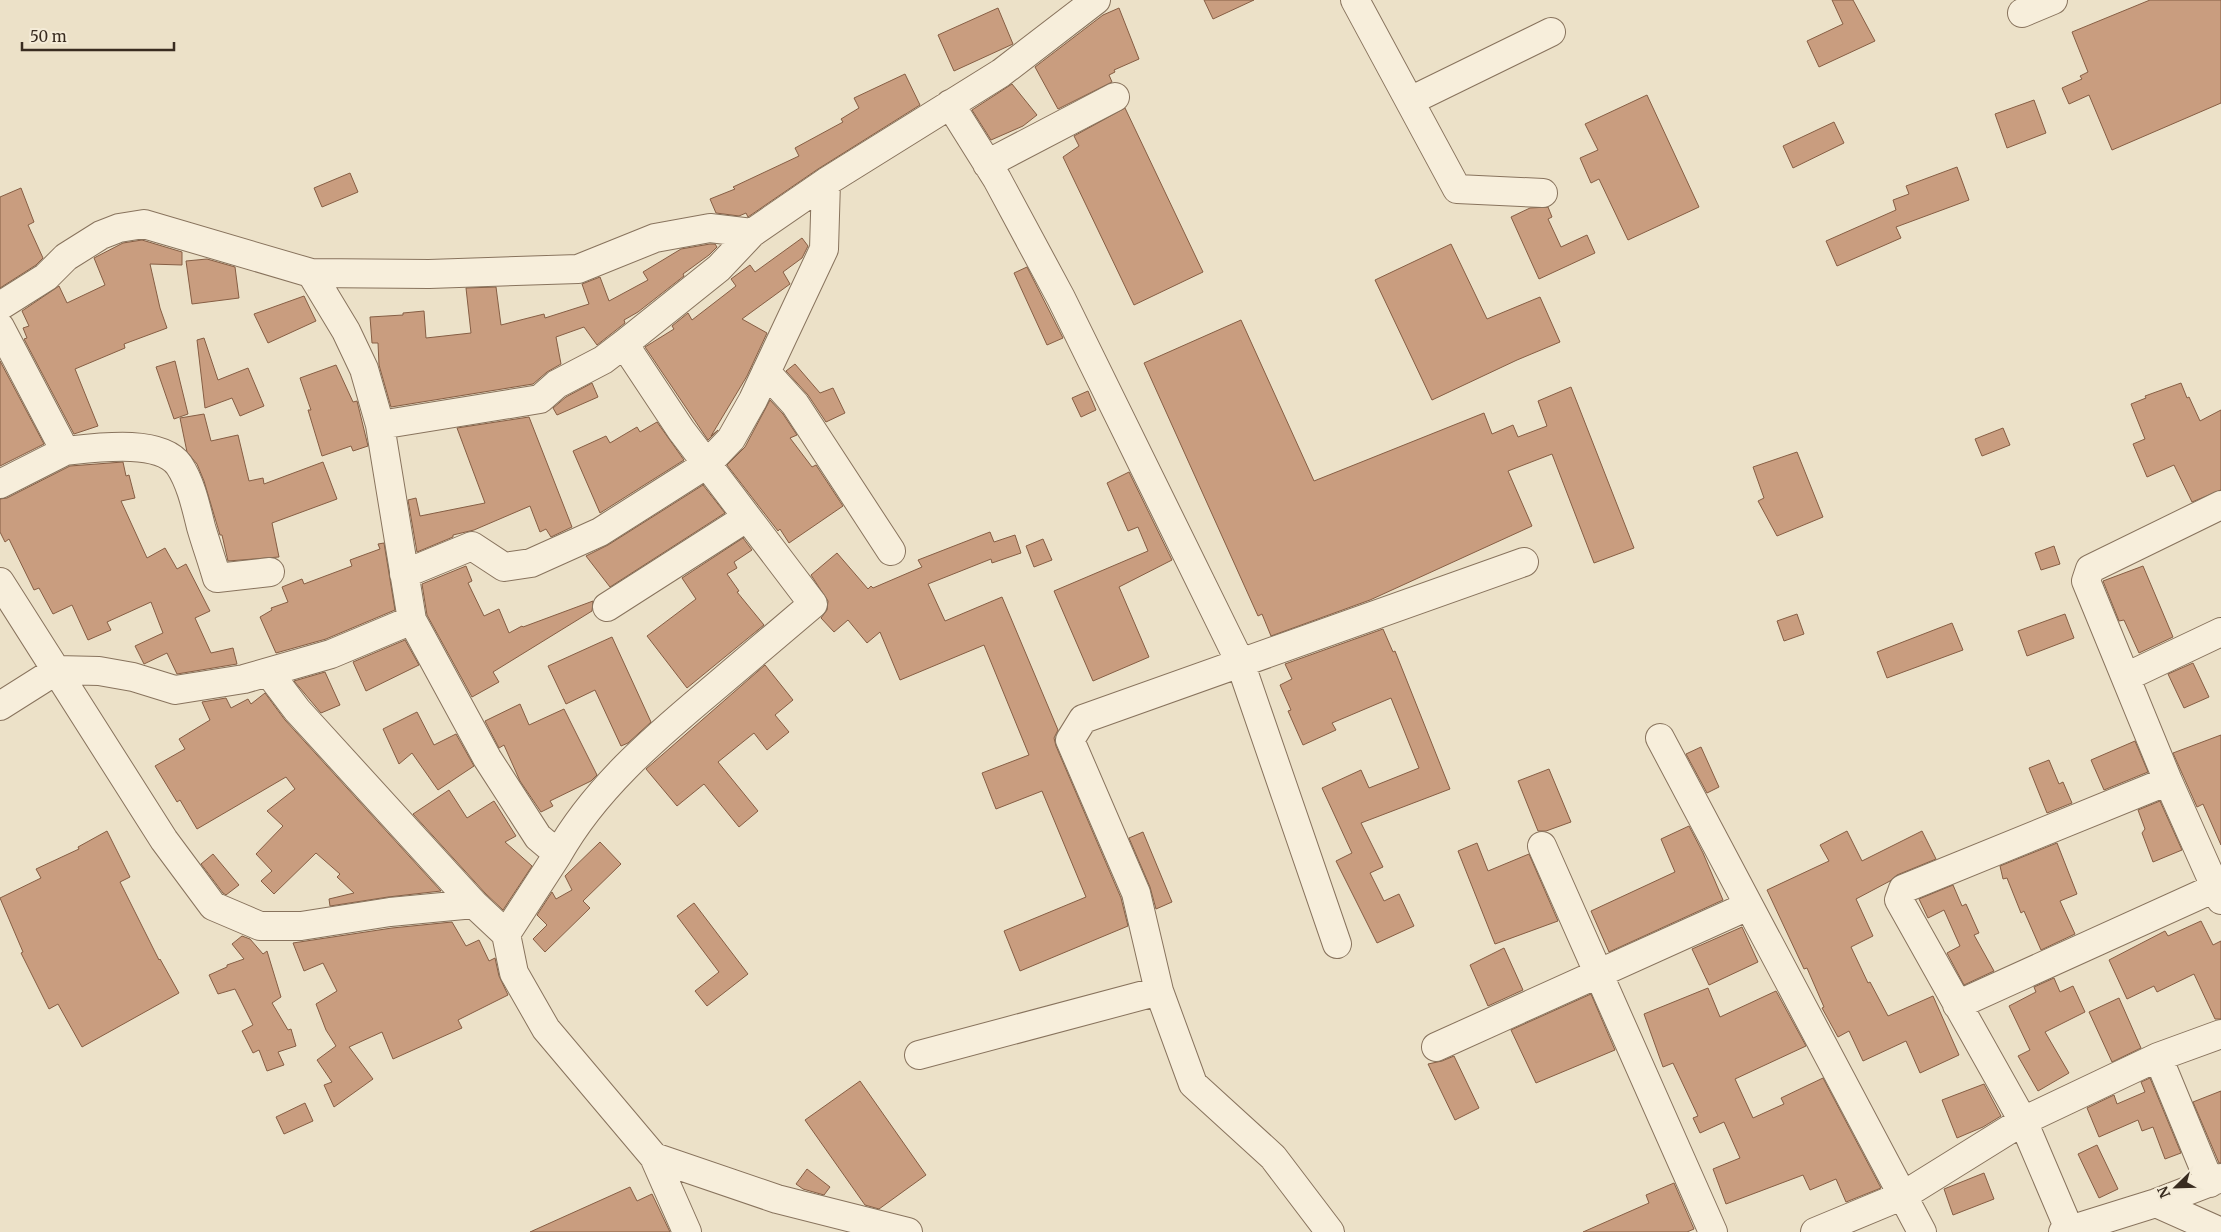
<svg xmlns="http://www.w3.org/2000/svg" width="2221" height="1232" viewBox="0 0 2221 1232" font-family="Merriweather,serif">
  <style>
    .building { fill: #c99d7f; stroke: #865e44 }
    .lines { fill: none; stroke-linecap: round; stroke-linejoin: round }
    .minor-casing { stroke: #88735d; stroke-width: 30 }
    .minor { stroke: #f7eedb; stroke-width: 28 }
  </style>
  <rect width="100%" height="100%" fill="#ece1c8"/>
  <!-- building -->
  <path class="building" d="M1204,0H1254L1213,19Z
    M1832,0H1853L1875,41L1819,67L1807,41L1843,24Z
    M2150,0H2221V103L2112,150L2089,95L2069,104L2062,88L2082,79L2080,76L2088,72L2072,32Z
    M998,8L1013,44L954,71L938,35Z
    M1119,8L1139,59L1114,70L1115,72L1109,75L1112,82L1058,109L1035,67L1103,15Z
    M905,74L920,105L818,169L748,217L746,213L739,216L716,213L710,199L735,189L733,187L799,156L795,148L843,122L841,119L859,108L854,98Z
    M1012,84L1037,115L1023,126L991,140L972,110Z
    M1647,95L1699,207L1628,240L1599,179L1591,183L1580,158L1598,150L1585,124Z
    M2034,100L2046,133L2007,148L1995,114Z
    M1125,108L1203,272L1134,305L1063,157L1079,146L1074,136Z
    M1834,122L1844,143L1793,168L1783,146Z
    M1957,167L1969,200L1896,227L1901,238L1837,266L1826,241L1896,210L1893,200L1909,194L1906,186Z
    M350,173L358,192L322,207L314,188Z
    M21,188L34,222L28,225L43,258L36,265L0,288V197Z
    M1548,207L1552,217L1548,219L1561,247L1587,235L1595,253L1539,279L1511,217L1530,208Z
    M802,238L808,246L802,258L783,272L790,284L742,319L767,333L747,376L711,436L718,430L708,440L645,347L674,329L672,326L688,313L692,320L736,286L731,279L750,265L755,272Z
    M142,240L182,252V265L150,264L160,308L167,328L124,344L125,348L75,369L98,426L74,434L24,339L27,338L23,328L29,326L22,311L59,286L67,303L105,285L94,258L123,243Z
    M710,244H715L717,247L709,255L683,274L684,276L638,312L624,320L625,323L597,345L584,327L556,337L561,364L547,372L533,384L391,407L379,365L378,343H372L370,317L403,315V313L424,311L426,338L471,333L466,288L496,287L501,325L544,314L545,318L589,304L582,284L600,277L609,301L648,280L643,272L681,249Z
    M1451,244L1487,319L1540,297L1560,342L1517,360L1432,400L1375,280Z
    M207,259L235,267L239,298L192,304L186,261Z
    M1027,267L1063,338L1047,345L1014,273Z
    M304,296L316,321L268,343L254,314Z
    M1241,320L1314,481L1484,413L1492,434L1513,425L1518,437L1547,426L1538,401L1571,387L1634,548L1594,563L1552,454L1508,471L1532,526L1370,600L1271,636L1262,614L1258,616L1144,363Z
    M204,338L218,380L248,368L264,406L240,416L232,398L205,408L197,340Z
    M0,361L44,444L0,466Z
    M175,361L188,414L174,419L156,367Z
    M795,364L820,393L833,388L845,413L826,422L808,395L786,371Z
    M336,365L353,402L357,401L368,446L353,451L351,446L322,456L308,410H311L300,378Z
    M592,383L598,397L557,415L553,408L566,397Z
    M2181,383L2187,398L2189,397L2200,421L2221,410V490L2192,502L2174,465L2147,477L2133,444L2145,439L2131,404L2146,398L2145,396Z
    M1088,391L1096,410L1081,417L1072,398Z
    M770,400L783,414L797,435L790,438L812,467L816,465L843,506L789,543L780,529L778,531L727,465L745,447Z
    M204,414L211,441L238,435L249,481L263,478L264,484L323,462L337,499L272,523L279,557L228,561L222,535H220L204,481L197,464L187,452L180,418Z
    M529,417L572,527L551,537L546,529L540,532L530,506L474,530L453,535V537L417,552L408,500L416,498L420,516L485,503L457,428Z
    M657,422L684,460L600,513L573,451L606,436L610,443L637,427L640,432Z
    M2003,428L2010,445L1982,456L1975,439Z
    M1797,452L1823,517L1777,536L1758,501L1764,498L1753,467Z
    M123,462L126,476L129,475L135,498L121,501L147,558L165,548L177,569L186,564L210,611L195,618L211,653L233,648L237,664L177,674L167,653L144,664L135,646L163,633L151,602L107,622L111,630L88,640L72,605L53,614L39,588L34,590L9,539L5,542L0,532V499L7,498L70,466Z
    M1129,472L1172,560L1119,587L1149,657L1093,681L1054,591L1148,551L1138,527L1128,531L1107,483Z
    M703,485L725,513L610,587L586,556L608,545Z
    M990,532L994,542L1015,535L1021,553L992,563L991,559L928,584L945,621L1002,597L1058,730L1054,738L1056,746L1121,898L1128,926L1020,971L1004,931L1086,897L1042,791L996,809L982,773L1029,755L984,645L900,680L880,632L867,643L848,620L834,632L821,618L827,610L828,601L811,575L837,553L868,589L871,586L873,588L922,567L918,560Z
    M743,538L752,550L734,562L737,568L727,574L739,591L737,592L764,625L687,688L647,636L696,599L682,578Z
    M1043,539L1052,560L1034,567L1026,546Z
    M384,543L395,610L326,639L276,653L260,617L272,610L271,608L288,602L282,587L302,579L304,584L352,566L350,560L380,549L378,544Z
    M2054,546L2060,564L2041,570L2035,553Z
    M466,566L472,581L468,583L484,616L499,609L509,633L522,626L523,627L593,601L592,611L493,672L499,682L472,697L427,615L422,584Z
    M2143,566L2173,637L2139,653L2124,620L2119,621L2103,581Z
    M1797,614L1804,634L1784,641L1777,621Z
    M2065,614L2074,638L2027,656L2018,631Z
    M1952,623L1963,650L1887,678L1877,652Z
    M1383,629L1393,652L1395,651L1450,789L1361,823L1383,867L1370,873L1384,901L1399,894L1414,926L1377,943L1336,861L1352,853L1322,788L1361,770L1369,788L1419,768L1391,698L1332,723L1336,730L1303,745L1288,711L1291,710L1280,685L1292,679L1285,664Z
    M612,637L651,722L628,743L621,746L595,690L566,704L548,666Z
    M405,640L419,665L366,691L353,662Z
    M2193,663L2209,697L2184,708L2168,674Z
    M765,665L793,700L775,715L789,732L767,750L754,733L718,762L758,811L739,827L704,784L677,806L646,769Z
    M325,672L340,705L321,713L294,681Z
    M265,693L285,720L441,891L388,897L330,906L329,899L354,893L337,877L340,874L316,853L274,894L261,881L272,871L256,854L283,826L267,811L295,789L286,777L197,829L180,800L177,802L155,766L185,749L179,739L210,720L202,702L226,698L231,708L248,699L251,704Z
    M520,704L529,725L564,709L597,775L591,781L550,801L553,806L541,812L520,781L504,745L499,748L485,721Z
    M417,712L434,745L456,734L474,766L438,790L412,753L399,764L383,729Z
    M2221,735V845L2203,804L2197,807L2173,753Z
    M2135,741L2148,772L2104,790L2091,760Z
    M1701,747L1719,787L1707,793L1686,754Z
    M2049,760L2059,784L2063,782L2072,803L2047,813L2029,768Z
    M1549,769L1571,822L1546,831H1538L1518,781Z
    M449,790L467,818L494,801L516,836L505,842L532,866L503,910L485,893L413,814Z
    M2160,801L2182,850L2153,862L2142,833L2145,829L2138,810Z
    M1689,826L1703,853L1723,900L1609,952L1591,911L1675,872L1661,839Z
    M107,831L130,877L120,882L159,960L160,959L179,993L82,1047L58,1004L49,1009L21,953L23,952L0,898L41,878L36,869L79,849L78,847Z
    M1847,831L1862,861L1922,831L1936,859L1897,875L1890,881L1856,899L1873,936L1851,947L1868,983L1870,982L1888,1016L1933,996L1959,1055L1920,1073L1906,1041L1863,1061L1849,1031L1838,1037L1822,1008L1824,1007L1807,968L1804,969L1767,890L1829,861L1820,845Z
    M1143,832L1172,902L1156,909L1150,887L1129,838Z
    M600,842L621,864L583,901L590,908L545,952L533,939L547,925L537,915L552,892L556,899L572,890L565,876Z
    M1477,843L1488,871L1529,854L1558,921L1495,944L1458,851Z
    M2057,843L2077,894L2060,901L2075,934L2041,950L2024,911L2021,913L2007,878L2003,879L2000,866Z
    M213,854L239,885L226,895L223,893L201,864Z
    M1953,885L1962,906L1966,904L1979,933L1974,935L1994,971L1964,985L1947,953L1960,946L1944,910L1928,918L1919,899Z
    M694,903L748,974L707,1006L695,991L719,972L677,916Z
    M2201,921L2213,945L2221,941V1019H2215L2194,974L2157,992L2154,986L2127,999L2109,960L2165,931L2168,936Z
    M452,922L466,946L479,940L489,961L495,958L499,976L508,995L458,1020L462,1028L393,1059L382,1032L349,1047L373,1079L334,1107L324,1085L332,1082L317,1060L336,1046L326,1030L316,1004L337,991L323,963L304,971L293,943L392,928Z
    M1742,927L1758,962L1709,985L1692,949Z
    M242,936L250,939L263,954L267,951L281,997L272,1003L288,1030L291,1029L296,1046L278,1052L284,1065L267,1071L259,1050L253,1053L242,1031L253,1025L235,989L218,994L209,975L227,967V965L244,959L232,944Z
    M1504,948L1523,990L1488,1006L1470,965Z
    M2054,978L2060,992L2073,986L2085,1012L2045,1032L2069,1073L2038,1091L2018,1056L2030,1050L2009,1006L2036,992L2034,987Z
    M1708,988L1720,1017L1776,991L1806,1046L1735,1079L1753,1118L1784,1104L1781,1098L1823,1078L1881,1188L1846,1202L1836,1179L1810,1190L1803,1175L1726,1204L1713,1169L1740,1158L1724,1122L1700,1133L1693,1118L1698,1116L1673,1063L1663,1067L1644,1014Z
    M1591,994L1615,1050L1536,1083L1511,1030Z
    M2119,998L2141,1048L2112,1062L2089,1012Z
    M1454,1056L1479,1108L1455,1120L1428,1064L1442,1061Z
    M2150,1078L2181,1153L2165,1159L2153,1127L2142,1131L2138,1120L2099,1137L2087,1108L2114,1095L2117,1104L2145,1092L2141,1082Z
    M860,1081L926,1175L879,1209L865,1205L805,1120Z
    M1984,1084L2001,1116L1983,1127L1957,1138L1942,1100Z
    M2221,1091V1163H2219L2193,1102Z
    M305,1103L313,1121L284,1134L276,1117Z
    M2097,1145L2118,1189L2099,1198L2078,1154Z
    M807,1169L830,1187L824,1195L803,1189L796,1184Z
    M1984,1173L1994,1199L1953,1215L1944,1189Z
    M1674,1183L1694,1229L1687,1232H1583L1649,1203L1646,1195Z
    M630,1187L637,1201L652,1194L670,1232H530Z"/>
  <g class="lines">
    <defs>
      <path id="minor" d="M1355,0L1457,189L1543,193
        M2022,13L2053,0
        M1410,101L1551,32
        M950,104L997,179L1061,298L1240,662L1337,944
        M987,164L1115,97
        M0,306L46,277L66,257L101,235L119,228L144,224L311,273
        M0,327L65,451C94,448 160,438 179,465C191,483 196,507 201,527C206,544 212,561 217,578L270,572
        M766,372L795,404L891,551
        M380,425L540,399L557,384L603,360L624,344L719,268L752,233
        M0,484L65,451
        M2221,505L2090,569L2086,581L2168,781L2221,900
        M404,574L472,546L504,567L531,563L600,532L707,464L731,439L753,400L824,249L826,182
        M0,582L164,840L213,906L260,926H301L390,912L474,904L506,934
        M607,607L746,518
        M269,673L297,710L474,904
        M2126,677L2221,632
        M0,706L57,670L99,671L133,677L175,690L244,679L331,654L412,620
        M1660,738L1922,1232
        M1542,846L1713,1232
        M558,854C594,790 652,740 708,693C743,663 778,634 813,604L681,430L624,344
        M1957,1005L2215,888
        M1436,1047L1748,906
        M919,1055L1159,991
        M2158,1057L2210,1183
        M654,1157L777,1199L908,1232
        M2156,1203L2221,1232
        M2069,1229L2023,1121L1899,900L1903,889L2168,781
        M687,1232L654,1157L546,1029L514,973L506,934L558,854L538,837L487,758L412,620L380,425L364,369L346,331L311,273L429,274L578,269L655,238L710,228L752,233L826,182L1001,73L1096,0
        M1330,1232L1273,1157L1193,1084L1159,991L1136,893L1070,740L1083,719L1524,562
        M1815,1232L1904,1195L2023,1121L2158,1057L2221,1034
        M2063,1232L2156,1203L2221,1178"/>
    </defs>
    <!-- minor casing -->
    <use href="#minor" class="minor-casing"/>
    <!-- minor -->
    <use href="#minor" class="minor"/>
  </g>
  <!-- north arrow -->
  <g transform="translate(2176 1187) rotate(247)" stroke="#f4ebd7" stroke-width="4" paint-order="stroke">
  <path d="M0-4L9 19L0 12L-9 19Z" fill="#392c20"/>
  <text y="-8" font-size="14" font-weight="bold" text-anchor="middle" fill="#392c20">N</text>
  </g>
  <!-- scale -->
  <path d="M22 42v8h152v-8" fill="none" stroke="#392c20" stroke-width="2.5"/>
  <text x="30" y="42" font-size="15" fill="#392c20" stroke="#f4ebd7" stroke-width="4" paint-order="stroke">50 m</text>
</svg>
